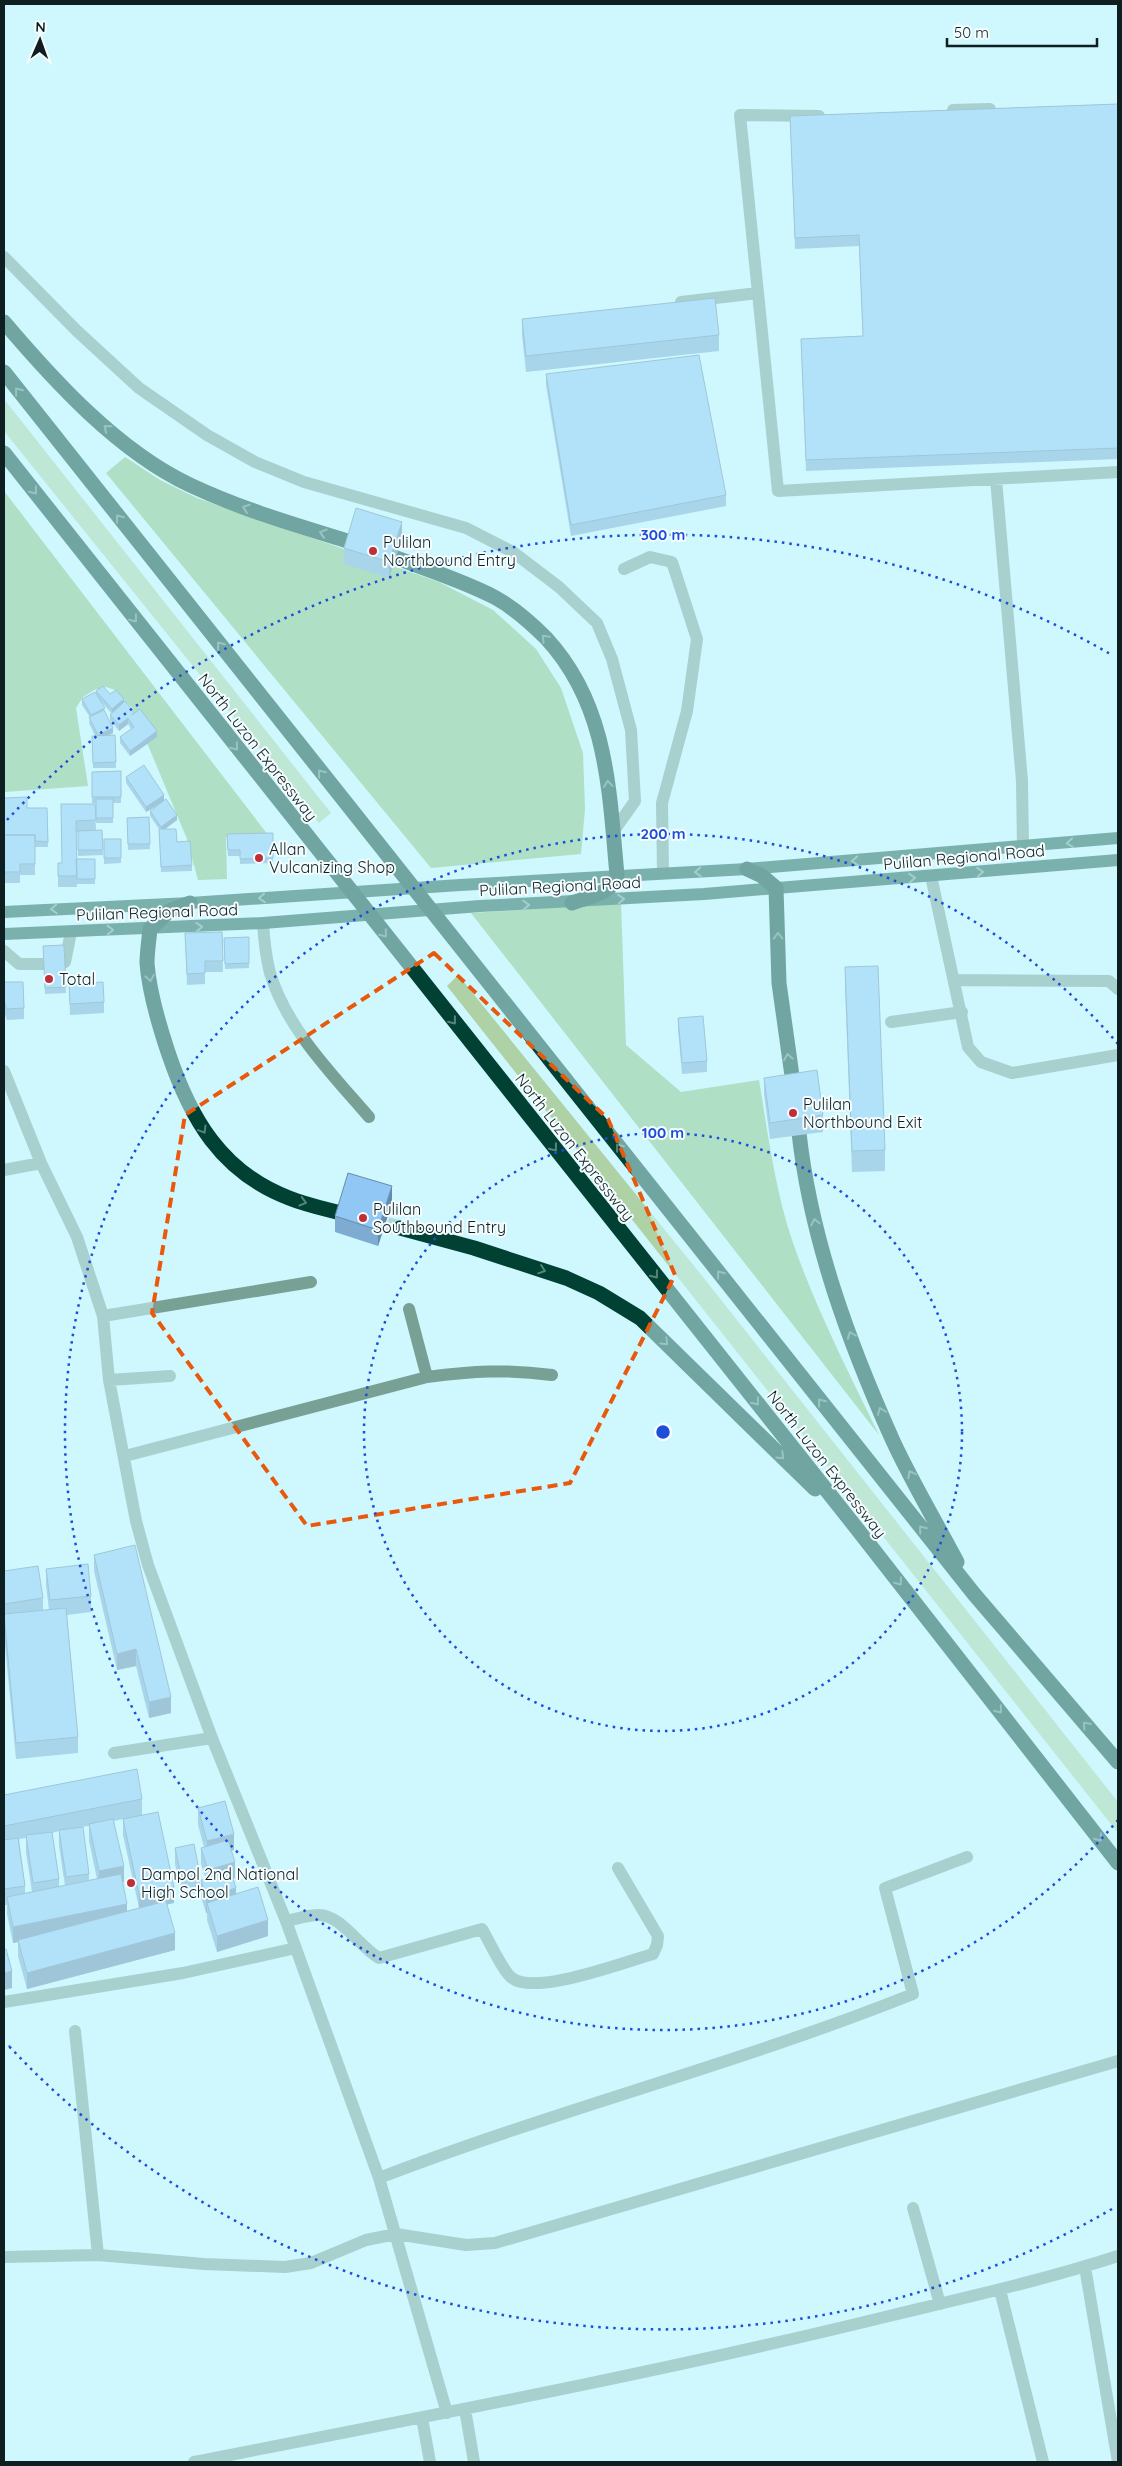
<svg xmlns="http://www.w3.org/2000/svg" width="1122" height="2466" viewBox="0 0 1122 2466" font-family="Quicksand,sans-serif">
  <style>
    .green { fill: #aed2a6 }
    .forest { fill: #8bc07f }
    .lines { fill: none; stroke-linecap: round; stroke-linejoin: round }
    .highway-tunnel { stroke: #b1d6dd; stroke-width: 15; stroke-dasharray: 15 8; stroke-linecap: butt }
    .minor { stroke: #78a094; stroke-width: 12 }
    .major { stroke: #165b4c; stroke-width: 12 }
    .highway { stroke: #004134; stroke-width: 15 }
    .wall { fill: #7dabd2; fill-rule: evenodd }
    .shaded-wall { fill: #668bab }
    .building { fill: #91c7f4; stroke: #668bab }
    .oneway { stroke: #56837b }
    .oneway2 { stroke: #6f9c94 }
    .marked { fill: none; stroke: #e8590c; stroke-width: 4; stroke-dasharray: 10 6; stroke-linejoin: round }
    .ring { fill: none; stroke: #1d4ed8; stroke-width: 2.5; stroke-dasharray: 2.5 5 }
    .poi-dot { fill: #bf2f37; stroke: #f5fdff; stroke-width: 2 }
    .labels { text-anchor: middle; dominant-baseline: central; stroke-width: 4; stroke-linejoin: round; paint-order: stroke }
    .poi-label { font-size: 16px; fill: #0f1e21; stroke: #f5fdff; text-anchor: start }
    .street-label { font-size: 16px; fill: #0f1e21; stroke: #f5fdff }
    .centre { fill: #1d4ed8; stroke: #f5fdff; stroke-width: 2.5 }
    .ring-label { font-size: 15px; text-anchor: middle; font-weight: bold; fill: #1d4ed8; stroke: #f5fdff; stroke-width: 4; stroke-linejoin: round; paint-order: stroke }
  </style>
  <rect width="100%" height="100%" fill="#cef7fe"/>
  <!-- green -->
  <path class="green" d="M4,399L331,813L319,823L4,431Z
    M458,975L703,1277L1118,1802V1833L447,986Z"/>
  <!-- forest -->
  <path class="forest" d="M125,457L160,480L197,498L439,582L493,610L536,649L561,688L583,753L585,809L581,854L431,868L106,473Z
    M4,491L268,835L226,837L227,879L198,880L187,839L133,709L115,690L106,687L94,690L83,697L76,708L88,786L4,792Z
    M621,903L626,1045L681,1092L759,1080C768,1134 775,1189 792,1240C815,1307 848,1371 879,1435L471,913Z"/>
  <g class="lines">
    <!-- highway-tunnel -->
    <path class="highway-tunnel" d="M365,1219L400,1228"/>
    <!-- minor -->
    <path class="minor" d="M819,116L740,115L778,491L1118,472
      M944,117H953V110L990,109
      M4,257L77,331L139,388L207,435L255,462L304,482L466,528L513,552L559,587L597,623L612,659L631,730L635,801L613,832
      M681,302L758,293
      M996,479L1022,781L1023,847
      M624,569L650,557L672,562L697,639L687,711L662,803L663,873
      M931,876L968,1047L981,1062L1012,1073L1118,1055
      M263,923C264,940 266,957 270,973C287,1029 332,1074 369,1117
      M4,951L19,964H43
      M65,962L71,932
      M954,980L1109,981L1118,989
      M891,1022L962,1012
      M4,1071L41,1163L77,1237L103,1316L109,1380L136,1521L148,1565L212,1738L286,1921L379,2178L447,2413
      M4,1170L41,1163
      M409,1309L427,1377
      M103,1316L311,1282
      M109,1380L170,1376
      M125,1456L427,1377C473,1371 506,1369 552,1375
      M114,1753L212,1738
      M286,1921C296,1919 308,1915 318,1915C340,1914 360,1947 379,1958L482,1929C488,1939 504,1973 512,1978C535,1996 624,1962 653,1954L657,1945L658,1936L618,1868
      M4,2002L183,1973L296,1948
      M75,2031L98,2255
      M379,2178C555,2110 738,2064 913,1994L885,1888L967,1857
      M913,2208L940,2304
      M4,2257L98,2255L204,2264L285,2267L311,2263L366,2240L396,2234L466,2245L495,2243L1118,2061
      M1085,2267L1118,2462
      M1000,2290L1043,2462
      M465,2409L474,2462
      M422,2418L430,2462
      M194,2462C428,2416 662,2372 893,2315C968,2297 1044,2280 1118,2256"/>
    <!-- major -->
    <path class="major" d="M4,912L190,903L460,885L747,869L1118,838
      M4,934L263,923L480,906L704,894L1118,860"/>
    <!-- highway -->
    <path class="highway" d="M4,322C55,382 118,451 190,485C243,510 299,526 354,543
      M4,372L974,1594L1118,1762
      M4,453L858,1530L1118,1863
      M394,557C428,570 464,581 496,598C514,608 532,624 546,638C608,705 609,790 617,875C614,893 587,897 572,903
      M747,869L762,876L776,888L779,983L794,1090
      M190,903L169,911L150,929C149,940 147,952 147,963C149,992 159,1025 168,1052C190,1118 221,1172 289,1198C309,1206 331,1210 351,1216
      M799,1133C811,1240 849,1343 893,1441C912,1482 936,1522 957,1562
      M400,1228L474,1248L566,1278L599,1293L640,1318L815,1489"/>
  </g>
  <!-- wall -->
  <path class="wall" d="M1118,104V459L806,471L801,339L863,336L859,246L795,249L790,116Z
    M522,319L719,335V351L526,372L522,335Z
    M546,374L726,495V506L571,536L546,385Z
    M402,538L389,578L344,564V548Z
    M96,691L110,694L124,702L157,737L130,756L120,743V737L131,729L128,724L119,731L110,720V715L111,713L101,701L113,733L108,735H115L116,768H93L92,736H95L89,723L90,717L82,705V699L96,694Z
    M121,771V803H113V823H96V803H92V772Z
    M126,777L164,801L177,820L165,829L177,842L192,865V871L161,872L159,829L150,816V811L159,804L146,812L126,783Z
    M4,798L27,808H47L48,847H35V875H20V883H4Z
    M61,804H95L96,830H102L103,855L78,856V832H76V859H95V884H77V887H58V863H62Z
    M149,817L150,849L128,850L127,818Z
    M273,833V863L240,864V856H228L227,834Z
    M104,839H121V863L104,864Z
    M222,932L223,972H205V984L187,985L185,933Z
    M249,937V968L225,969L224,938Z
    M64,945L66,993L45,994L43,946Z
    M845,967L885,1150V1171L852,1172L845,988Z
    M4,982L24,1008V1019L7,1020L4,1012Z
    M69,984L104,1002V1013L70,1015Z
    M678,1018L707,1061V1072L682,1074L678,1029Z
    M764,1078L823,1115V1132L770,1139L764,1094Z
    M392,1203L378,1246L335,1232V1216Z
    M94,1555L171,1713L149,1718L136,1666L117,1670L94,1571Z
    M46,1569L91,1596V1612L67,1615L78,1737V1753L16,1759L4,1635V1571L43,1598V1611L49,1610L46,1585Z
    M4,1795L142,1799V1815L174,1903L167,1904L175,1950L27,1989L18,1956V1942L13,1943L7,1914V1905H4ZM136,1816L123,1819V1835L139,1908L127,1911L123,1882H124L114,1821ZM89,1826V1841L97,1879L89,1880V1874L80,1827ZM59,1831V1846L65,1886L59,1887V1879L52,1833ZM26,1838V1852L32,1892L25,1894V1886L19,1839Z
    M198,1808L234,1850L231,1851L235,1878L233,1879L236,1894L268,1936L217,1952L207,1920V1913H206L201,1897V1880L206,1879L201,1864V1848L204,1847L198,1825Z
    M175,1848L200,1875V1892L182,1895L175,1864Z"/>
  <!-- shaded-wall -->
  <path class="shaded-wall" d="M402,522V538L389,578V562Z
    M124,699V705L112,714V709Z
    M128,718V724L119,731V725Z
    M113,728V733L98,740V735Z
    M157,731V737L130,756V751Z
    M164,795V801L146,812V807Z
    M177,815V820L161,832V827Z
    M392,1186V1203L378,1246V1230Z
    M136,1649V1666L117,1670V1654Z
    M171,1697V1713L149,1718V1702Z
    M234,1834V1850L207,1857V1841Z
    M235,1862V1878L208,1886V1870Z
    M124,1866V1882L99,1887V1871Z
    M174,1887V1903L139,1910V1894Z
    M236,1888V1904L207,1903V1913H206V1897Z
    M127,1904V1920L18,1940V1942L13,1943V1927Z
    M268,1920V1936L217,1952V1936Z
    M175,1933V1950L27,1989V1973Z
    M12,1971V1988L4,1990V1973Z"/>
  <!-- building -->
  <path class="building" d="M1118,104V448L806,460L801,339L863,336L859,235L795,238L790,116Z
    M715,298L719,335L526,356L522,319Z
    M699,355L726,495L571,525L546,374Z
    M356,508L402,522L389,562L344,548Z
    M103,686L110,694L116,690L124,699L112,709L96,691Z
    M95,692L105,708L91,715L82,699Z
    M125,701L134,712L132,715L140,709L157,731L130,751L120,737L134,727L128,718L119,725L110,715Z
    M104,710L113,728L98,735L89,717Z
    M115,735L116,762L93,763L92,736Z
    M144,765L164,795L146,807L126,777Z
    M121,771V797H92V772Z
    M27,797V808H47L48,842L35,841V835H4V798Z
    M96,799H113V818H96Z
    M166,799L177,815L161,827L150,811Z
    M61,804H95L96,820L76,821L77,876H58V863H62Z
    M149,817L150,844H128L127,818Z
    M159,829H176L177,842L190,841L192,865L161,867Z
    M102,830L103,850H78V831Z
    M273,833V858L240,859V850H228L227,834Z
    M4,835H35V864H20V872H4Z
    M104,839H121V858H104Z
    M76,859H95V879H77Z
    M222,932L223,961H205V973L187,974L185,933Z
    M249,937V963L225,964L224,938Z
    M64,945L66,987L45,988L43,946Z
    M878,966L885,1150L852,1151L845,967Z
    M4,982H23L24,1008L7,1009L4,1001Z
    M103,982L104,1002L70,1004L69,984Z
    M703,1016L707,1061L682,1063L678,1018Z
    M817,1070L823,1115L770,1123L764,1078Z
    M348,1173L392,1186L378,1230L335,1216Z
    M135,1545L171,1697L149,1702L136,1649L117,1654L94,1555Z
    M88,1564L91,1596L50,1600L46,1569Z
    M38,1566L43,1598L4,1604V1571Z
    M66,1608L78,1737L16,1743L4,1614Z
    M137,1769L142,1799L4,1826V1795Z
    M225,1801L234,1834L207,1841L198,1808Z
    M158,1812L174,1887L139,1894L123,1819Z
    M113,1819L124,1866L99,1871L89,1824Z
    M83,1827L89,1874L66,1877L59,1830Z
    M52,1832L59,1879L33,1883L26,1835Z
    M18,1838L25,1886L4,1889V1840Z
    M228,1840L235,1862L208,1870L201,1848Z
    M194,1844L200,1875L182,1879L175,1848Z
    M231,1872L236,1888L206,1897L201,1880Z
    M121,1874L127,1904L13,1927L7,1897Z
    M258,1887L268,1920L217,1936L207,1903Z
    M166,1901L175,1933L27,1973L18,1940Z
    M4,1949H6L12,1971L4,1973Z"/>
  <!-- one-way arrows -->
  <defs><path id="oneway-chevron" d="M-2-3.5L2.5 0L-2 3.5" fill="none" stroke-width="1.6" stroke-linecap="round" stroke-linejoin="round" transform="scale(1.25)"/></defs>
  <g class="oneway">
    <use href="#oneway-chevron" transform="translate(18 391) rotate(-128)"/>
    <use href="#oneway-chevron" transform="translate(107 428) rotate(-141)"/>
    <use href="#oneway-chevron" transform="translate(34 491) rotate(52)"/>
    <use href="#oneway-chevron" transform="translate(246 508) rotate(-161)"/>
    <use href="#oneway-chevron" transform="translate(119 518) rotate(-128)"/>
    <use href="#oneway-chevron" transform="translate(323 533) rotate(-163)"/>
    <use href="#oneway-chevron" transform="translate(134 619) rotate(52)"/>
    <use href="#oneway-chevron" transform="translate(545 638) rotate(-133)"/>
    <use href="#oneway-chevron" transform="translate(220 645) rotate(-128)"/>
    <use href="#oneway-chevron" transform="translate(235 747) rotate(52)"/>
    <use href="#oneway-chevron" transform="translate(321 773) rotate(-128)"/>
    <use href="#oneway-chevron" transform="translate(608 784) rotate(-96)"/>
    <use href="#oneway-chevron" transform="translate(384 934) rotate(51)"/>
    <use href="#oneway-chevron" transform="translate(778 936) rotate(-91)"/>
    <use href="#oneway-chevron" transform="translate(150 978) rotate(80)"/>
    <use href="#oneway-chevron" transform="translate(453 1021) rotate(52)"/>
    <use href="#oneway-chevron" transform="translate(788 1057) rotate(-99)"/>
    <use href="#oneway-chevron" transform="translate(203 1130) rotate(59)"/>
    <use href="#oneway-chevron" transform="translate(619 1147) rotate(-128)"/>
    <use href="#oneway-chevron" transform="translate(554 1148) rotate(52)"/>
    <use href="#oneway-chevron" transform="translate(303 1202) rotate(16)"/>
    <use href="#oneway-chevron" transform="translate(815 1222) rotate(-103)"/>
    <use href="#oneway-chevron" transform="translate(542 1270) rotate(19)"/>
    <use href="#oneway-chevron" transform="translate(720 1274) rotate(-128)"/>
    <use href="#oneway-chevron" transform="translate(655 1275) rotate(52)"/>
    <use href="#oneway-chevron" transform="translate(851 1335) rotate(-111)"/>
    <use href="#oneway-chevron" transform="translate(665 1342) rotate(44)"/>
    <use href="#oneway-chevron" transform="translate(756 1402) rotate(52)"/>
    <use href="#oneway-chevron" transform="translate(821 1402) rotate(-128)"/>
    <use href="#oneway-chevron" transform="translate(881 1411) rotate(-112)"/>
    <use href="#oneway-chevron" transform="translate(781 1456) rotate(44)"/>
    <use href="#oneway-chevron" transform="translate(911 1474) rotate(-118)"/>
    <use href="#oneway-chevron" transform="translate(922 1529) rotate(-129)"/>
    <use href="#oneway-chevron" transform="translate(899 1582) rotate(52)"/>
    <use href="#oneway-chevron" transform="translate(999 1710) rotate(52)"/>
    <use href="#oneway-chevron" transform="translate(1086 1725) rotate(-131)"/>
    <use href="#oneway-chevron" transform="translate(1099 1838) rotate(52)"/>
  </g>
  <g class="oneway2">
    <use href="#oneway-chevron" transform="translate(1070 843) rotate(174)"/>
    <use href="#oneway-chevron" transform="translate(855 861) rotate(175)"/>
    <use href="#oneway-chevron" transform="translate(698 872) rotate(177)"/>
    <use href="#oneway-chevron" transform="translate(980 872) rotate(-5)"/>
    <use href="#oneway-chevron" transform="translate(912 878) rotate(-4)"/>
    <use href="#oneway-chevron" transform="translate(262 898) rotate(176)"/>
    <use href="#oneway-chevron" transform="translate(621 899) rotate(-4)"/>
    <use href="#oneway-chevron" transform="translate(526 905) rotate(-2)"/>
    <use href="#oneway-chevron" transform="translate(54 909) rotate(177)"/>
    <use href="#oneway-chevron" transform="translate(199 927) rotate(-3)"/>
    <use href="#oneway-chevron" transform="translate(110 930) rotate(-1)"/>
  </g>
  <!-- marked area -->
  <path d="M0 0H1122V2466H0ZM434,953L608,1119L675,1275L570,1483L307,1526L152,1313L185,1115Z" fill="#cef7fe" fill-opacity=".55" fill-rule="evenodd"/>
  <path class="marked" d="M434,953L608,1119L675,1275L570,1483L307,1526L152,1313L185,1115Z"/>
  <!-- distance rings -->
  <g class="ring">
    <circle cx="663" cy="1432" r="299"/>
    <path d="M1118 1820A598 598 0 1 1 1118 1044"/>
    <path d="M1112 2209A897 897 0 0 1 7 2044M7 820A897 897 0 0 1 1112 655"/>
  </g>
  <!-- markers -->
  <g class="poi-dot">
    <circle cx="373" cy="551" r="5"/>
    <circle cx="259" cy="858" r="5"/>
    <circle cx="49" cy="979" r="5"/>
    <circle cx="793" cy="1113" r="5"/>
    <circle cx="363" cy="1218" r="5"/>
    <circle cx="131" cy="1883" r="5"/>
  </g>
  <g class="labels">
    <!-- poi labels -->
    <g class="poi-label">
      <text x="383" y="542">Pulilan<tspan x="383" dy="18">Northbound Entry</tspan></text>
      <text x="269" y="849">Allan<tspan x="269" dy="18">Vulcanizing Shop</tspan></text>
      <text x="59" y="979">Total</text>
      <text x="803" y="1104">Pulilan<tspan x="803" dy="18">Northbound Exit</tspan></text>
      <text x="373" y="1209">Pulilan<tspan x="373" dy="18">Southbound Entry</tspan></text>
      <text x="141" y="1874">Dampol 2nd National<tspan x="141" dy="18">High School</tspan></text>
    </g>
    <!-- street labels -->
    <g class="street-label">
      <text transform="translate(258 747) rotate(52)">North Luzon Expressway</text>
      <text transform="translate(964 857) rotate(-5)">Pulilan Regional Road</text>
      <text transform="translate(560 886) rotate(-3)">Pulilan Regional Road</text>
      <text transform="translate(157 912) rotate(-2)">Pulilan Regional Road</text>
      <text transform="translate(575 1147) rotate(52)">North Luzon Expressway</text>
      <text transform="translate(827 1464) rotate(52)">North Luzon Expressway</text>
    </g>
  </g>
  <circle cx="663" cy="1432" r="8" class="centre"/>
  <g class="ring-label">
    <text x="663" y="540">300 m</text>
    <text x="663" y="839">200 m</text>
    <text x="663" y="1138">100 m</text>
  </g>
  <!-- border -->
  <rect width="1122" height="2466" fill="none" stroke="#0f1e21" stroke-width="10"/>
  <!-- north arrow -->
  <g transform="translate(40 40) rotate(2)" stroke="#f5fdff" stroke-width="4" paint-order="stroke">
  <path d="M0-4L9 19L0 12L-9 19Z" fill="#0f1e21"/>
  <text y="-8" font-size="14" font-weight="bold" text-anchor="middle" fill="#0f1e21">N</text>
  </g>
  <!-- scale -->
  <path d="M947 38v8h150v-8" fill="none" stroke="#0f1e21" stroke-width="2.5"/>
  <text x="954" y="38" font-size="15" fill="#0f1e21" stroke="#f5fdff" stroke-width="4" paint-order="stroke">50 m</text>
</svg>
